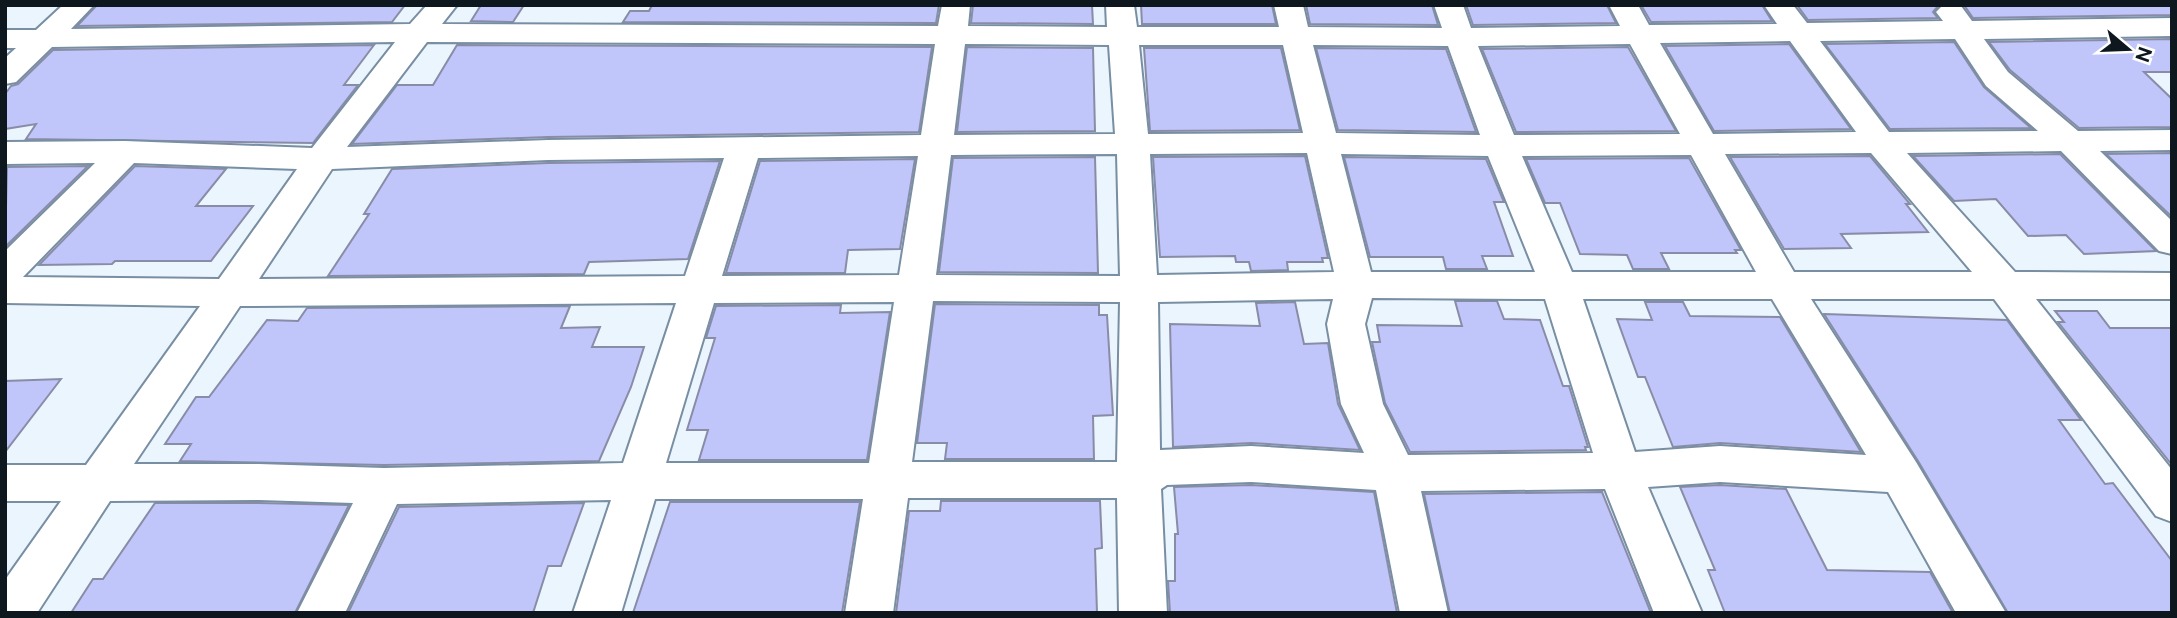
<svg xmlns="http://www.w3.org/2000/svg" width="2177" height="618" viewBox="0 0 2177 618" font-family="'Public Sans',sans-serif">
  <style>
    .building { fill: #c0c5fa; stroke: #898ca7; stroke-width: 2 }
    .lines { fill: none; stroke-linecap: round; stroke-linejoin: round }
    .minor-casing { stroke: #788ea2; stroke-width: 4 }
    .minor { fill: #fff; fill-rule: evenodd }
  </style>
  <rect width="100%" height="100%" fill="#ebf5fe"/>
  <!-- building -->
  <path class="building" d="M97,5H405L392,22L77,26Z
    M481,5H524L513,22L471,21Z
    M652,5H939L936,23L623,22L630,11H649Z
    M973,5H1092L1093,24L971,23Z
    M1141,5H1272L1276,24H1142Z
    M1306,5H1432L1438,25L1310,24Z
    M1466,5H1607L1616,23L1473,25Z
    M1641,5H1762L1772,21L1651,22Z
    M1797,5H1939L1933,12L1938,18L1808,20Z
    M1964,5H2172V15L1973,18Z
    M2172,39V72H2144L2172,99V127L2079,128L2010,70L1989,42Z
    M1954,42L1984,87L2031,128L1890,129L1825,44Z
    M1789,44L1851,129L1714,131L1665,46Z
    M374,45L344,85H358L313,143L26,139L36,124L5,129V94L11,86L18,84L53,50Z
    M457,45L932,47L919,132L548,137L352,144L397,85H433Z
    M967,47L1093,48L1095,131L957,132Z
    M1628,47L1676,131L1516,132L1482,49Z
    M1144,48H1281L1300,130L1150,131Z
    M1316,48L1446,49L1476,132L1338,130Z
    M2172,153V217L2106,154Z
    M2060,154L2156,251L2084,254L2066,235L2028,236L1996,199L1954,201L1913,156Z
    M1305,156L1328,258H1322L1323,262H1287L1288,270L1251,271L1249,262H1236L1235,256L1160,257L1153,157Z
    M1870,156L1910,204H1906L1928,232L1841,234L1851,248L1784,249L1730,157Z
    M1095,157L1098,273L939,272L953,158Z
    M1344,157L1486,159L1504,202H1494L1513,256H1482L1487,269H1446L1443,257H1370Z
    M1689,158L1741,250H1735L1737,253H1661L1669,269H1633L1627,255L1580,254L1560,203H1545L1526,159Z
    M915,159L900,249L848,250L845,273H726L760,161Z
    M720,161L688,259L589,262L584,274L328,276L369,214H364L392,169L548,163Z
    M88,166L5,247L7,167Z
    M135,166L226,169L196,206H253L211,261H115L112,264L39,265Z
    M1455,301H1497L1504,319L1540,320L1563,386H1569L1588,447H1585L1586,450L1410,452L1385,403L1372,342H1380L1377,325L1462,326Z
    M1295,302L1304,344L1328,343L1338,404L1360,450L1251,443L1173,447L1170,324L1260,326L1256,303Z
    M1645,302H1683L1690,316L1780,317L1861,452L1720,443L1673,447L1645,377H1638L1617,319L1652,320Z
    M935,304L1099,305V315H1107L1113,415L1093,416L1094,459H945L947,443H917Z
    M841,305L840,313L890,312L867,460H699L708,430H687L715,338H706L716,306Z
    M570,306L561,328L600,327L592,347H644L631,387L599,461L384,465L180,461L191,444H165L196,397H209L267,320L298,321L307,308Z
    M2055,311H2097L2110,328H2172V465L2058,322H2064Z
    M1824,314L2007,320L2081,420H2059L2105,484L2113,483L2172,561V613H2008L1918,461Z
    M61,379L5,452V381Z
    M1251,485L1374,492L1397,613H1170L1168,581H1175V534H1178L1174,487Z
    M1720,485L1786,489L1827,570L1930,572L1953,613H1725L1708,570H1715L1680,487Z
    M1602,492L1651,613H1450L1424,494Z
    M941,501H1100L1102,548L1095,549L1097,613H896L909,511H940Z
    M670,502H860L842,613H633Z
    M155,503H259L349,505L295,613H71L93,579H103Z
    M584,503L561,566H548L533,613H348L399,507Z"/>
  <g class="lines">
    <defs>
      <path id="minor" d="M63,5H94L71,29L410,24L427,5H457L442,24L938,26L942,5H970L968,26L1107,27L1106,5H1134L1137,27H1279L1274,5H1303L1308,27L1442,28L1434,5H1463L1471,28L1620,26L1609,5H1638L1649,25L1777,24L1764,5H1793L1807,23L1943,21L1936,12L1943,5L1961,6L1972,21L2172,18V36L1984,39L2008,72L2078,131L2172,130V150L2100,151L2172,221V254L2159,251L2061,151L1907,153L2015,272L2172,273V299H2036L2172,470V522L2156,516L1994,299H1811L1916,462L2006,613H1956L1888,492L1720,482L1648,487L1702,613H1654L1605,489L1421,491L1448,613H1400L1376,490L1251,482L1167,485L1161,489L1167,613H1119L1117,498H908L893,613H845L863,499H655L621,613H573L611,500L397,504L345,613H297L353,503L259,500L110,501L37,613H5V580L61,501H5V465H86L200,306L5,303V251L95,163L5,164V142L125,141L312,148L395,42L52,47L16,82L5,84V58L16,48H5V30H36ZM1955,39L1986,86L2038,131L1889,132L1820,41ZM1790,41L1856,132L1713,134L1660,43ZM427,42L935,44L921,135L548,140L347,147ZM965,44L1109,45L1115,134L954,135ZM1630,44L1680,134L1514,135L1478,46ZM1139,45H1283L1303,133L1148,134ZM1313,45L1448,46L1480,135L1336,133ZM1307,153L1334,272L1157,275L1150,154ZM1871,153L1972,272H1794L1725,154ZM1117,154L1120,276L936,275L951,155ZM1341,154L1488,156L1535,272H1371ZM1691,155L1756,272H1572L1522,156ZM918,156L899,275L722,276L758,158ZM724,158L685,276L259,279L332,169L548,160ZM134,163L297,169L219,279L23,277ZM1372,298L1545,299L1593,453L1408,455L1383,404L1365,324ZM1333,299L1327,324L1341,404L1364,453L1251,446L1160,450L1158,302ZM1583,299H1772L1866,455L1720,446L1635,452ZM933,301L1120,302L1117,462H912ZM894,302L869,463H666L714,303ZM676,303L623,463L384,468L259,464H134L240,306Z"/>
    </defs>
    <!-- minor casing -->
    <use href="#minor" class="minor-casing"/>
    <!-- minor -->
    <use href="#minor" class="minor"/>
  </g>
  <!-- border -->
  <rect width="2177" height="618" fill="none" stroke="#0e161e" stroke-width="14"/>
  <!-- north arrow -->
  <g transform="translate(2128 49) rotate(109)" stroke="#ffffff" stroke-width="5" paint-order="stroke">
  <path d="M0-5L12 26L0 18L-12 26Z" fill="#0e161e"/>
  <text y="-10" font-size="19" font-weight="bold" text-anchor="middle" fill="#0e161e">N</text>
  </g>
</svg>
